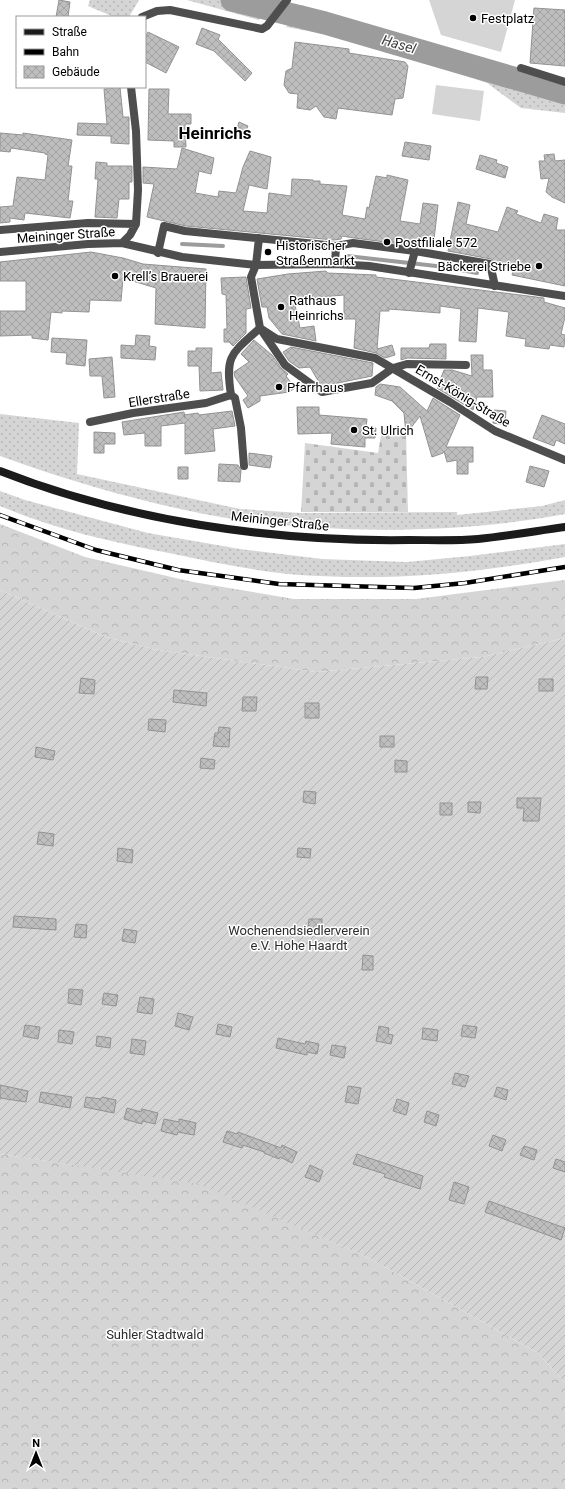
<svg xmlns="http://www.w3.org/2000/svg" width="565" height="1489" viewBox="0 0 565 1489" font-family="Roboto,sans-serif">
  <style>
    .grass { fill: url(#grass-dots) }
    .forest { fill: url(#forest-crowns) }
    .cemetery { fill: url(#cemetery-stones) }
    .garden { fill: url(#garden-furrows) }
    .pitch { fill: #d5d5d5 }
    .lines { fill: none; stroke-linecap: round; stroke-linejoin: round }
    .stream { stroke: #9c9c9c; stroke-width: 4 }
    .river { stroke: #9c9c9c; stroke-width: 23 }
    .building { fill: url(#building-cross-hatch); stroke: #929292 }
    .minor { stroke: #4e4e4e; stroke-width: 8 }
    .secondary { stroke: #1b1b1b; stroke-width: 8 }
    .rail-casing { stroke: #000; stroke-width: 4.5 }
    .rail { stroke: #fff; stroke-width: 3; stroke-dasharray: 9; stroke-linecap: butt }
    .poi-dot { fill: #000; stroke: #fff; stroke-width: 1.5 }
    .labels { text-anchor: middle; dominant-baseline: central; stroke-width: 3; stroke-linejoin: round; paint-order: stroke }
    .poi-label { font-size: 13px; fill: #000; stroke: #fff; text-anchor: start }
    .street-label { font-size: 13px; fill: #000; stroke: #fff }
    .park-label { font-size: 13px; fill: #2c2c2c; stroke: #fff }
    .water-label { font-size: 14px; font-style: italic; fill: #3d3d3d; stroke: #fff }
    .district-label { font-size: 17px; font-weight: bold; fill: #000; stroke: #fff }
  </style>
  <defs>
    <pattern id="grass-dots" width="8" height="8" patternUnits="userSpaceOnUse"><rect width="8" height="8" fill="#d5d5d5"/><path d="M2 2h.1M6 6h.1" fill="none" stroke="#b5b5b5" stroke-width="1.8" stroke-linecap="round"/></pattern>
    <pattern id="forest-crowns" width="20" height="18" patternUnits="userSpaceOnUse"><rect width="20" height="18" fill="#d5d5d5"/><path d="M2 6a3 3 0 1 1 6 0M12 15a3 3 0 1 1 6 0" fill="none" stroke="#b5b5b5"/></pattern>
    <pattern id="cemetery-stones" width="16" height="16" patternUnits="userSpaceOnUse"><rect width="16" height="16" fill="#d5d5d5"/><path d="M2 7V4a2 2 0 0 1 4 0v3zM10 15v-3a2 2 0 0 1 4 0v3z" fill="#b5b5b5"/></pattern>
    <pattern id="garden-furrows" width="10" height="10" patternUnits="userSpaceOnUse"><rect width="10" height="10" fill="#d5d5d5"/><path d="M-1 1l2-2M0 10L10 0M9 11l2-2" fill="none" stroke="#b5b5b5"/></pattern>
    <pattern id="building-cross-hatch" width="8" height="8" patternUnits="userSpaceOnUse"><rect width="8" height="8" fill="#bebebe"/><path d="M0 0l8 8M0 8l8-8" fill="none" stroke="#a2a2a2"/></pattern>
  </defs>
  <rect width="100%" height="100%" fill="#fff"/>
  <!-- grass -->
  <path class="grass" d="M90,0H139L129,17H114L88,6Z
    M187,0H278L259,20Z
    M302,5L565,87V113L521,108L487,83L367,42L286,27Z
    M0,414L79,423L77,474L240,509L301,513L457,512V515L542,506L565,500V514C454,535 314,535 204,514C134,500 66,480 0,456Z
    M0,491L25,500L148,533L240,549L322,559L407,562L470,556L565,544V557C471,574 384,582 288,574C248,570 208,561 169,553C111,542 54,529 0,506Z"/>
  <!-- forest -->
  <path class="forest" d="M0,524L85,557L193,582L294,599H416L565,580V638L482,657L316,672L158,650L106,637L0,590Z
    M0,1154L198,1183L367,1257L538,1353L565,1383V1489H0Z"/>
  <!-- cemetery -->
  <path class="cemetery" d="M382,429L406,432L408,512H301L305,443L378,453Z"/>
  <!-- garden -->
  <path class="garden" d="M0,590L106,637L158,650L316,672L482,657L565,638V1383L538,1353L367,1257L198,1184L0,1154Z"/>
  <!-- pitch -->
  <path class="pitch" d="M429,0H515L501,52L441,35Z
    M436,85L484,91L480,121L432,114Z"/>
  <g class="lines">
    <!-- stream -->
    <path class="stream" d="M182,244L223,246
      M347,256L445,267L477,273"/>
    <!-- river -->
    <path class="river" d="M232,0L325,23L565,93"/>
  </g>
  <!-- building -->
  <path class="building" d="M59,0L70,2L68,17H56Z
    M534,8L565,10V66L530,63Z
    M202,28L220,35L218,39L252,73L245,81L214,51L196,44Z
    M148,32L179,47L166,73L145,62V38Z
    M295,42L349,49V53L405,62L408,66L403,98L395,99L392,115L338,108L336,119L324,117L316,106L310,110L297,108L298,94L289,93L284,85L286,71L292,68Z
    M108,87H120L123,117H129V144L111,143V136L77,135L78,123L107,124L104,89H108Z
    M149,89H169L168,114H191V124H185L186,147H174V141L148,140Z
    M239,122L248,126L244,135L236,132Z
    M0,133L23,135V133L72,140L68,166H72L68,201H73L70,218L25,213L24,220L10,218V222L0,223V207L13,206L17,177L45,180L48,155L45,154V153L11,148L10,152L0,151Z
    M405,142L431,146L429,160L402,156Z
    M182,148L214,158L211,174L199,171L195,193L218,197L219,191L236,193L243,167L250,151L271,157L267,189L249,185L243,211L267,213L269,193L291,196L292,179L313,180V181H320V184L347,186L342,215L365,219L367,207L369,208L376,176L387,178V175L408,180L400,221L420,224L423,203L438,205L433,248L354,238L342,236L341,239L334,240L186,226L147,217L154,184L143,183V167L177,169Z
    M554,154L555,161L565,160V203L552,197L546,192L549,178L541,179L539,161H545L544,155Z
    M480,155L497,160L496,163L508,167L505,178L476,169Z
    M96,162L107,163V166H132V182H129V199H119L117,218L95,217L98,179H95Z
    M458,202L470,205L466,224L498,232L507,207L518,211L516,214L541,223L544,214L558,218L556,230H565V286L512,275L514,267L495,262L491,259L448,251Z
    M91,252L123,258L143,264L206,269L205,328L155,324L156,288L123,278L121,301L90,300L89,312L62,311V313L51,312L48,340L32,338V335L0,336V311H26V281H0V262Z
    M326,271L327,273L376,275V277L544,298V302L565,308V317L561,334L565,335L564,347L550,345L549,349L525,346L526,339L506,336L509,312L478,308L476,342L459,341L461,309L440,306V313L389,309V311H380L377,349L392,345L395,355L385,358L376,353L354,348L356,319H344V295L310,298V304L295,305L300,328L314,326L316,341L282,334L269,318L267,307H262L257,279L288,274Z
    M246,277L251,308L246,309V333L233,346L229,342H224V329H227L226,295L222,294L221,278Z
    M136,335L150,336L149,346L156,347L155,360L121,358V345L135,346Z
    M52,338L87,340L85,366L66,364L67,353L51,352Z
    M254,340L272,355L281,368L288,374L286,376L295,388L289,392L260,396V401L248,408L243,400L248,396L235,377L234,372L249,362L241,354Z
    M430,344H446V359L407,358L401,360V348H429Z
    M291,347L373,363L372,376L323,386L320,384L310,367L299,368L289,361L283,352Z
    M196,348H212L211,373L221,372L223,390L200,391L199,366H188V351H196Z
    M471,355H483V370H492L493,397H477L473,410L437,388L444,370H452L472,376Z
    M112,357L115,397L104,398L102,376H90L89,359Z
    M380,384L400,387L427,411L433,398L460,415L446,447H473V462H468V474H457V460L447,462L444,451L443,453L432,457L420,416L406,434L404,413L392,401L375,395L376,387Z
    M297,407H319V415L367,419L366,428H376L375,438H365V447L331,444L332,433L298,434Z
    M494,410L506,411L505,425L493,423Z
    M232,411L235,426L213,429L215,451L185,454V423L161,426V446H145V433L124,435L122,422L184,412L185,418L184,415L198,413L199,415Z
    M542,415L565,424V444L556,440L554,446L533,438Z
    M94,432L115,433V444H104V453H94Z
    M249,453L272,456L270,468L249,465Z
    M219,464L238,465L241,470L240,482L218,481Z
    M530,466L549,471L544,487L526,482Z
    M178,467H188V479H178Z
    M476,677H488L487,689H475Z
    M81,678L95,680L94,694L79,693Z
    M539,679H553V691H539Z
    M174,690L207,693L206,706L173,702Z
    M243,697H257L256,711H242Z
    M305,703H319V718H305Z
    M149,719L166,720L165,732L148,730Z
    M219,727L230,728L229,747L213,746L215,733H218Z
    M380,736H394V747H380Z
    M36,747L55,751L53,760L35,757Z
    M201,758L215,760L214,769L200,768Z
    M395,760L407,761V772H395Z
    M304,791L316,792L315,804L303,802Z
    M517,798H541L539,821H523L524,808H517Z
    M468,802H481L480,813L468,812Z
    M440,803H452V815H440Z
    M39,832L54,834L53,846L37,844Z
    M118,848L133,850L132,863L117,861Z
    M298,848L311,849L310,858L297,857Z
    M14,916L56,919V930L13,927Z
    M309,919H322V929H308Z
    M76,924L87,925L86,938L74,937Z
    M124,929L137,931L135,943L122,941Z
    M363,955L373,956V970H362Z
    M69,989L83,990L81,1005L68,1003Z
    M104,993L118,995L116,1006L102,1004Z
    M140,997L154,999L152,1014L137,1012Z
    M178,1013L193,1017L189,1030L175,1026Z
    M218,1024L232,1027L230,1037L216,1034Z
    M25,1025L40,1027L38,1039L23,1036Z
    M463,1025L477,1027L475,1038L461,1036Z
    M379,1026L389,1028L388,1034L393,1035L391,1044L376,1041Z
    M423,1028L438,1030L437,1041L422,1039Z
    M59,1030L74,1032L72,1044L58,1042Z
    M97,1036L111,1038L110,1048L96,1046Z
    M278,1038L305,1044L306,1041L319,1044L317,1054L307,1052V1055L276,1048Z
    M132,1039L146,1041L144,1055L130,1053Z
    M332,1045L346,1047L344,1058L330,1055Z
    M455,1073L469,1076L465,1087L452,1084Z
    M0,1085L28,1091L26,1102L0,1098Z
    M348,1086L361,1088L358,1104L345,1102Z
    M497,1087L508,1090L506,1100L494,1096Z
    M41,1092L72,1097L70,1108L39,1102Z
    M86,1097L101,1099L102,1097L116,1100L114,1113L84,1107Z
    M397,1099L409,1103L406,1115L393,1111Z
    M127,1108L141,1112L142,1109L158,1113L155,1124L142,1121V1124L124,1119Z
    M427,1111L439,1115L436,1126L424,1122Z
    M164,1119L179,1122V1119L196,1123L194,1135L178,1132L177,1135L161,1131Z
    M227,1131L237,1134L238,1132L281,1148L282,1145L297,1152L292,1163L280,1157L279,1159L264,1153V1152L243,1145L242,1148L223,1142Z
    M493,1135L506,1140L502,1151L489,1146Z
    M524,1146L537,1150L534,1160L520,1155Z
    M357,1154L423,1176L420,1189L384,1177L385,1174L353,1164Z
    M556,1159L565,1162V1172L553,1168Z
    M310,1165L323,1171L319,1182L305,1177Z
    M454,1182L469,1187L464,1204L449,1200Z
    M489,1201L565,1228L561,1240L485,1212Z"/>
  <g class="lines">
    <!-- minor -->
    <path class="minor" d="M142,17L157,11L170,10L262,29L267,26L287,0
      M521,68L565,82
      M0,230L88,223L136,224
      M122,243L130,235L136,224L138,190L136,131L131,87
      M0,252L88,244L122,243L182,257L256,265L335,264L369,266L565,296
      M158,253L164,226L185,231L336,246L353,243L415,251L490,264L495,286
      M335,264L336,246
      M409,273L415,251
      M260,328L277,339L375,358L450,402L495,431L565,460
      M262,331L285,365L322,392L372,383L393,368L407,364L466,365
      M90,422L133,413L206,403L231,395
      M244,466L241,428L235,398L231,395C225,355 231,354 260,328L251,277L256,265L259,238"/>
    <!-- secondary -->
    <path class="secondary" d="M0,471C127,521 272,542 409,540C432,540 455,541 478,539C507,536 536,531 565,527"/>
    <defs>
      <path id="rail" d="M0,515L96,550L178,570L279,584L414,588L465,583L565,567"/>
    </defs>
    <!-- rail casing -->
    <use href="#rail" class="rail-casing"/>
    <!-- rail -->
    <use href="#rail" class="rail"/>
  </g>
  <!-- markers -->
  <g class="poi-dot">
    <circle cx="473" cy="18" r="4"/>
    <circle cx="387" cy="242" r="4"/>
    <circle cx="268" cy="252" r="4"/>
    <circle cx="539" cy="266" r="4"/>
    <circle cx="115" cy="276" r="4"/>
    <circle cx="281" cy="307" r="4"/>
    <circle cx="279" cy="387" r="4"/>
    <circle cx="354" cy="430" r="4"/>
  </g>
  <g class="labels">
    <!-- poi labels -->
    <g class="poi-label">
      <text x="481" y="18">Festplatz</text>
      <text x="395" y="242">Postfiliale 572</text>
      <text x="276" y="245">Historischer<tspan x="276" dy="15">Straßenmarkt</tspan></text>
      <text x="531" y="266" text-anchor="end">Bäckerei Striebe</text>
      <text x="123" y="276">Krell’s Brauerei</text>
      <text x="289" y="300">Rathaus<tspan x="289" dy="15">Heinrichs</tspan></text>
      <text x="287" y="387">Pfarrhaus</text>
      <text x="362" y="430">St. Ulrich</text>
    </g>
    <!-- street labels -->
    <g class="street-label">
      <text transform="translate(66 235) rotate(-4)">Meininger Straße</text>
      <text transform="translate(463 396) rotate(31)">Ernst-König-Straße</text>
      <text transform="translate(159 398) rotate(-9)">Ellerstraße</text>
      <text transform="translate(280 521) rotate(6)">Meininger Straße</text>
    </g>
    <!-- park labels -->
    <g class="park-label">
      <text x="299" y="930">Wochenendsiedlerverein<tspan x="299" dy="15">e.V. Hohe Haardt</tspan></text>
      <text x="155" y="1334">Suhler Stadtwald</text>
    </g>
    <!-- water labels -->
    <g class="water-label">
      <text transform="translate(399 44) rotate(16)">Hasel</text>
    </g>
    <!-- district labels -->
    <g class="district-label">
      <text x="215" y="133">Heinrichs</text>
    </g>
  </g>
  <!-- legend -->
  <rect x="16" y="16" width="130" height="72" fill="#ffffff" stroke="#999999"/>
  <rect x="24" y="29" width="20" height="6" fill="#1b1b1b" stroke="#999999"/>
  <text x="52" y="36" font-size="12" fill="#000000">Straße</text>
  <rect x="24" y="49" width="20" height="6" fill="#000000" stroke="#999999"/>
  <text x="52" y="56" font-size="12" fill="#000000">Bahn</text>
  <rect x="24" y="66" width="20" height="12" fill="url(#building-cross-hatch)" stroke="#999999"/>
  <text x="52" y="76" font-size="12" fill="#000000">Gebäude</text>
  <!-- north arrow -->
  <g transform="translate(36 1453)" stroke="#ffffff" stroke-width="3" paint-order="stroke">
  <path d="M0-3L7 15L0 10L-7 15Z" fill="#000000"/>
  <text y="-6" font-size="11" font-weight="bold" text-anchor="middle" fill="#000000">N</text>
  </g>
</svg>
